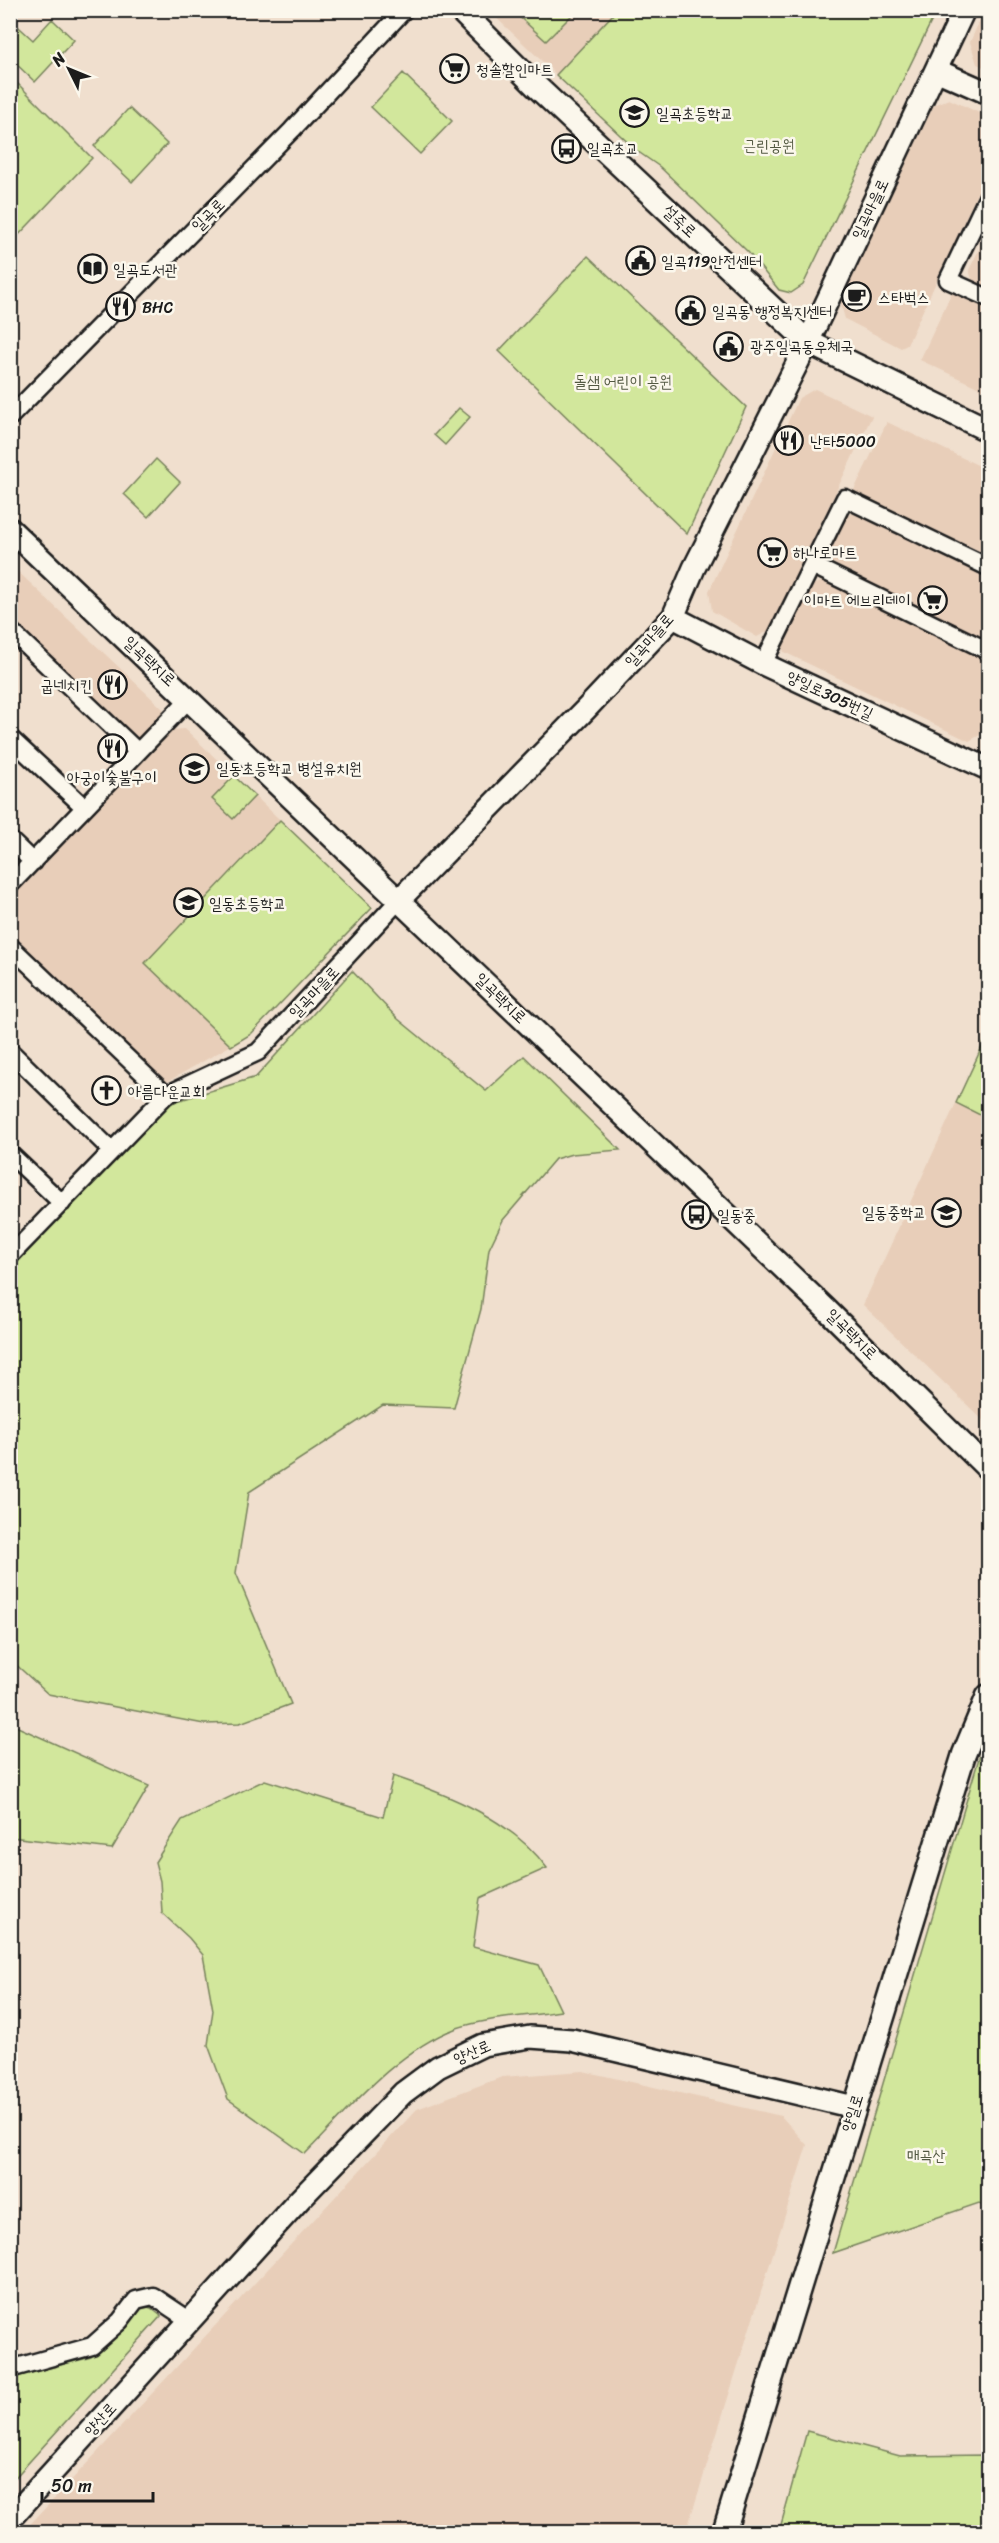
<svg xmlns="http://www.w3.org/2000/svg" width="999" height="2543" viewBox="0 0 999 2543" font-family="Sriracha,'Poor Story',sans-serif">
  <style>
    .built { fill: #e8ceb9 }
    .green { fill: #d2e79c; stroke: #77825c; stroke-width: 1.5 }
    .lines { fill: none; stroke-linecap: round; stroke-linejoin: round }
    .minor-casing { stroke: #1c1c1c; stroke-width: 21 }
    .tertiary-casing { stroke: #1c1c1c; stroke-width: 26 }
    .secondary-casing { stroke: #1c1c1c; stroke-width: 27 }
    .minor { stroke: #fbf7ec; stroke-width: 16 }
    .tertiary { stroke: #fbf7ec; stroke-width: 21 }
    .secondary { stroke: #fbf7ec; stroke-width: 22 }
    .labels { text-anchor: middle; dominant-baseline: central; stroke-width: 5; stroke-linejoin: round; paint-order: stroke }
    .poi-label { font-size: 16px; fill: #1c1c1c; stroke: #fbf7ec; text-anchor: start }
    .park-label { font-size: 16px; fill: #535942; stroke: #fbf7ec }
    .street-label { font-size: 16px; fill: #1c1c1c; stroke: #fbf7ec }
  </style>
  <rect width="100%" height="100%" fill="#f0dfce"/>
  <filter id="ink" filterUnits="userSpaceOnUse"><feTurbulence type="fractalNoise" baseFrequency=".0167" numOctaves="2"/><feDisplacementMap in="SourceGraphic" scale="12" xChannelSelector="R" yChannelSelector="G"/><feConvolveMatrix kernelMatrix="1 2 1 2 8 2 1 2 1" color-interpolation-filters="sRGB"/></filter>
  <g filter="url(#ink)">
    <!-- built -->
    <path class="built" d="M489,11H770L637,151Z
      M984,11H988V69L977,64L970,42Z
      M949,99L988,117V170L907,345L901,348L845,319L840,301L934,105Z
      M988,231V289L973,282L969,270Z
      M953,290L988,307V392L920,360Z
      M815,389L872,416L770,630L757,637L712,611L709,591L799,398Z
      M887,422L988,470V555L853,492Z
      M855,513L988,576V641L832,566L828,554L845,516Z
      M10,564L163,709L162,719L145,736L134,738L11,620Z
      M823,581L988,659V717L980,735L969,741L784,652L780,643L805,588Z
      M185,729L372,908L251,1034L165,1083L11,936L10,897L169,730Z
      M956,1103L988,1119V1425L863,1305Z
      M583,2071L781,2116L807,2145L686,2532H23L417,2109L502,2077Z"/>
    <!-- green -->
    <path class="green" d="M513,11H576L546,41Z
      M766,11L920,10L933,18L803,285L791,293L779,290L748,252L660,167L637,151L556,75L616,11Z
      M10,19L33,40L52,19L74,40L35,82L11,59Z
      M403,73L452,121L420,154L371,107Z
      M10,76L92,158L11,243H10Z
      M129,108L167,144L132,182L94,146Z
      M588,256L746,407L687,534L499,351Z
      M459,408L470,417L445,445L434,435Z
      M156,459L180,482L148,517L124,494Z
      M234,776L255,796L233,819L212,799Z
      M280,820L372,908L251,1034L231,1046L145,963Z
      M352,971L398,1019L486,1091L524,1056L620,1150L572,1154L555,1159L503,1220L489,1249L481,1309L454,1408L383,1405L249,1492L236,1573L291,1704L240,1723L204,1724L48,1694L11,1660L10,1270L164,1105L256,1077Z
      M988,1034V1119L956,1103Z
      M11,1724L149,1786L112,1849L11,1837Z
      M988,1737V2211L979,2203L833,2253L979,1758Z
      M393,1776C449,1795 511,1819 547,1868L480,1898L473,1947L539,1965L561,2011C526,2017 490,2017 457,2028C397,2050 348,2110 305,2154L228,2099L208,2045L213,2010L203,1955L189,1938L162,1913L160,1881L155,1862L182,1820L265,1780L383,1817Z
      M141,2305L151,2308L161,2316L11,2482V2378L91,2357L121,2331Z
      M807,2431L900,2456L988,2455V2532H779Z"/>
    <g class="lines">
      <defs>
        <path id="minor" d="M988,196L948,280L988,298
          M10,417L292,130L404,10
          M812,565L988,651
          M10,630L137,751
          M763,664L845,498L988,567
          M10,738L84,807
          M10,840L33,862
          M10,885L190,698
          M10,946L166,1095
          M10,1051L112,1151
          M10,1154L62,1203
          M10,1256L166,1095L258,1052L399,900
          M10,2369L92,2346L120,2321L136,2300L153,2296L189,2320"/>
        <path id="tertiary" d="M936,70L988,93
          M10,529L826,1309L988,1469
          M673,617L763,664L988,769
          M399,900L586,709L673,617L694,568L808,342L964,10
          M10,2519L300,2199L403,2093L438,2067L483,2045L530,2037L572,2040L854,2107"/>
        <path id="secondary" d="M460,10L536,86L808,342L988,430
          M724,2532L964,1754L988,1696"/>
      </defs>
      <!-- minor casing -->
      <use href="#minor" class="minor-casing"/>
      <!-- tertiary casing -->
      <use href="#tertiary" class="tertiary-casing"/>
      <!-- secondary casing -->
      <use href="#secondary" class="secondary-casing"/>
      <!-- minor -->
      <use href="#minor" class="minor"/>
      <!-- tertiary -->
      <use href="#tertiary" class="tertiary"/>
      <!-- secondary -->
      <use href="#secondary" class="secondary"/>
    </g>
  </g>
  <!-- icons -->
  <defs>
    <symbol id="supermarket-ring" viewBox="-11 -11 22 22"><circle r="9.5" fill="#fbf7ec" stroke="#1c1c1c" stroke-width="1.5"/><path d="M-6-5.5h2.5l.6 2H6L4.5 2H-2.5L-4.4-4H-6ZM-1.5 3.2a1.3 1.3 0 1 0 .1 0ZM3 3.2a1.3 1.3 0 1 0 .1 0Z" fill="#1c1c1c"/></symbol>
    <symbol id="school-ring" viewBox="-11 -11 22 22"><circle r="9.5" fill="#fbf7ec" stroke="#1c1c1c" stroke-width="1.5"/><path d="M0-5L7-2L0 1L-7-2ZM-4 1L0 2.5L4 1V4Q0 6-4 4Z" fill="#1c1c1c"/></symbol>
    <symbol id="bus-ring" viewBox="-11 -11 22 22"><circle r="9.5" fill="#fbf7ec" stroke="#1c1c1c" stroke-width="1.5"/><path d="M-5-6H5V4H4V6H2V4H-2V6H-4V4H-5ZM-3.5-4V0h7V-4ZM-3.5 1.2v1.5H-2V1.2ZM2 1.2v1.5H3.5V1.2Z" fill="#1c1c1c"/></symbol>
    <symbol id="civic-ring" viewBox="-11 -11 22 22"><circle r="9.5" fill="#fbf7ec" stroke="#1c1c1c" stroke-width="1.5"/><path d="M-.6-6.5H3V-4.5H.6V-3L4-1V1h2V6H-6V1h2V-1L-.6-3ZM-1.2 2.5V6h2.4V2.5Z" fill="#1c1c1c"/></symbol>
    <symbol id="library-ring" viewBox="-11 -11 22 22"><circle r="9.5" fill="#fbf7ec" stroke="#1c1c1c" stroke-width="1.5"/><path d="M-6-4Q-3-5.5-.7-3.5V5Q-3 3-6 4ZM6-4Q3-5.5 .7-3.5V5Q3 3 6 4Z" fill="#1c1c1c"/></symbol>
    <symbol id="cafe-ring" viewBox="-11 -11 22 22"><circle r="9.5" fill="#fbf7ec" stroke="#1c1c1c" stroke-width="1.5"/><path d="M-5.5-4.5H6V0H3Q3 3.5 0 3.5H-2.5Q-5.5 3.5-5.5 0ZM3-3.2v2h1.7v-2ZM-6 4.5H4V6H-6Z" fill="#1c1c1c"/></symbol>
    <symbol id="restaurant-ring" viewBox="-11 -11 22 22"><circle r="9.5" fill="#fbf7ec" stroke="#1c1c1c" stroke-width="1.5"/><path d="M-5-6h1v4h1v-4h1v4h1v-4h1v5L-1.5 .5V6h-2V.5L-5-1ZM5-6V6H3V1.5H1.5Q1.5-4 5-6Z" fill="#1c1c1c"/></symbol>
    <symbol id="church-ring" viewBox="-11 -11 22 22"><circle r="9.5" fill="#fbf7ec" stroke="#1c1c1c" stroke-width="1.5"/><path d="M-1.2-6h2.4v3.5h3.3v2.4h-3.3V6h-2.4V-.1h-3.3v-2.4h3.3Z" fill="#1c1c1c"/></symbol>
  </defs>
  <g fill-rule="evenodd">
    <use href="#supermarket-ring" x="438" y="52" width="33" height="33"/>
    <use href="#school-ring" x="618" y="96" width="33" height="33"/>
    <use href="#bus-ring" x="550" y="132" width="33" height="33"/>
    <use href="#civic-ring" x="624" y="244" width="33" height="33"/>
    <use href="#library-ring" x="76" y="252" width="33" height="33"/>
    <use href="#cafe-ring" x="840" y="280" width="33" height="33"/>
    <use href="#restaurant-ring" x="104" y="290" width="33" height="33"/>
    <use href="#civic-ring" x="674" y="294" width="33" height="33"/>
    <use href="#civic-ring" x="712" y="330" width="33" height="33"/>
    <use href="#restaurant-ring" x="772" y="424" width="33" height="33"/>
    <use href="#supermarket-ring" x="756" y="536" width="33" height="33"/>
    <use href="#supermarket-ring" x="916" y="584" width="33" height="33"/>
    <use href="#restaurant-ring" x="96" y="668" width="33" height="33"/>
    <use href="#restaurant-ring" x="96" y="732" width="33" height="33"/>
    <use href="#school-ring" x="178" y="752" width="33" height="33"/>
    <use href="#school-ring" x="172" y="886" width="33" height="33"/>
    <use href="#church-ring" x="90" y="1074" width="33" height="33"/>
    <use href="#school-ring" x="930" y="1196" width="33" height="33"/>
    <use href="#bus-ring" x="680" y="1198" width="33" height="33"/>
  </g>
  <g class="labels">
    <!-- poi labels -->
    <g class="poi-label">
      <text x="476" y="69">청솔할인마트</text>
      <text x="656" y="113">일곡초등학교</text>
      <text x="587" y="148">일곡초교</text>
      <text x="661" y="261">일곡119안전센터</text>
      <text x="113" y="269">일곡도서관</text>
      <text x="878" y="297">스타벅스</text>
      <text x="142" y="307">BHC</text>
      <text x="712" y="311">일곡동 행정복지센터</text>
      <text x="750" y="346">광주일곡동우체국</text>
      <text x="810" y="441">난타5000</text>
      <text x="793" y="552">하나로마트</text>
      <text x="911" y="600" text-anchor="end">이마트 에브리데이</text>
      <text x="92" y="685" text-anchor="end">굽네치킨</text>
      <text x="216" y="768">일동초등학교 병설유치원</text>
      <text x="112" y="777" text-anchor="middle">아궁이숯불구이</text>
      <text x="209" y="903">일동초등학교</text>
      <text x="128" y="1091">아름다운교회</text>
      <text x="926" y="1212" text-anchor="end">일동중학교</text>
      <text x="717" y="1215">일동중</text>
    </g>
    <!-- park labels -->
    <g class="park-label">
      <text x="769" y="145">근린공원</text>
      <text x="623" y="381">돌샘 어린이 공원</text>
      <text x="926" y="2155">매곡산</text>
    </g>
    <!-- street labels -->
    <g class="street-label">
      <text transform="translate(870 209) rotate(-65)">일곡마을로</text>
      <text transform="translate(208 215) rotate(-45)">일곡로</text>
      <text transform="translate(680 221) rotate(43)">설죽로</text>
      <text transform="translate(649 640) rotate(-49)">일곡마을로</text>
      <text transform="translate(150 661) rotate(43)">일곡택지로</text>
      <text transform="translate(830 695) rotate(25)">양일로305번길</text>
      <text transform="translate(314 992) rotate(-47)">일곡마을로</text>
      <text transform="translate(501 998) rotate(44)">일곡택지로</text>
      <text transform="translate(852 1334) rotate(45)">일곡택지로</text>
      <text transform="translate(472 2052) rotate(-23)">양산로</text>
      <text transform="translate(852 2113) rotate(-73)">양일로</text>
      <text transform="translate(100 2419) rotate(-48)">양산로</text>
    </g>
  </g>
  <!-- margin -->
  <rect width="999" height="2543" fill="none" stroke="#fbf7ec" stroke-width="36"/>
  <rect x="18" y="18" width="963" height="2507" fill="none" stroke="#1c1c1c" stroke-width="2" filter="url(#ink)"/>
  <!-- north arrow -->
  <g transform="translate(69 69) rotate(313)" stroke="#fbf7ec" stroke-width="4.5" paint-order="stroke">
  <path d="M0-4.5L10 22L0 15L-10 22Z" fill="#1c1c1c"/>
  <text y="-9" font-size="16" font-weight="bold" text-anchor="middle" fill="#1c1c1c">N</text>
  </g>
  <!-- scale -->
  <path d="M42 2492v9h111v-9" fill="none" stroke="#1c1c1c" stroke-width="3"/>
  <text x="51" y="2492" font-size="18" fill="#1c1c1c" stroke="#fbf7ec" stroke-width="4.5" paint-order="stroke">50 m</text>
</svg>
